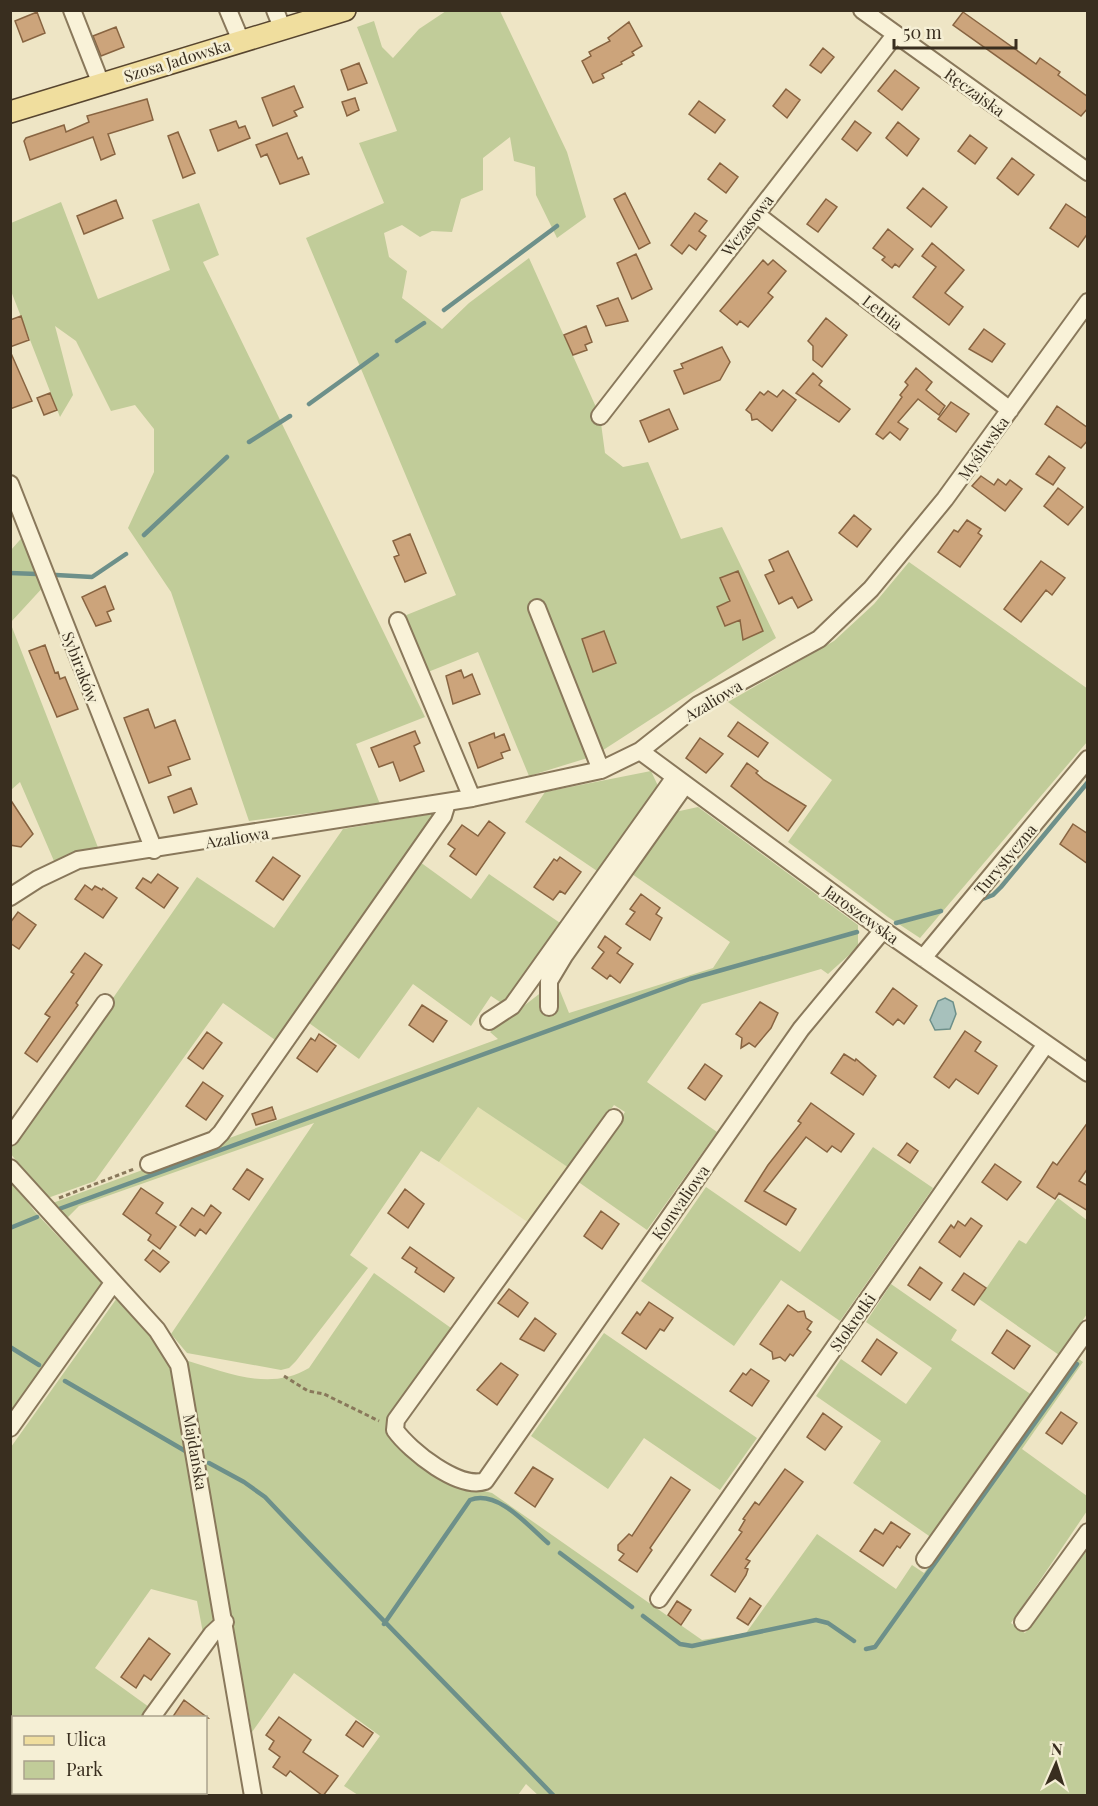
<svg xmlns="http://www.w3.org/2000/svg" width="1098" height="1806" viewBox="0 0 1098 1806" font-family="'Playfair Display',serif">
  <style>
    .farmland { fill: #e3e0b2 }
    .green { fill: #c1cc99 }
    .water { fill: #a7c1bc; stroke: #6d908a; stroke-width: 1.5 }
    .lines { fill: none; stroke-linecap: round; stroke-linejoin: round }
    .stream { stroke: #6d908a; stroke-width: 4.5 }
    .building { fill: #cca47b; stroke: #886441; stroke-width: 1.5 }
    .minor-casing { stroke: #89785b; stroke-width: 20 }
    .major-casing { stroke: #57452f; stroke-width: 24 }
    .path { stroke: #89785b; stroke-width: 3; stroke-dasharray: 4.5 3; stroke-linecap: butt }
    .minor { stroke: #f9f2d8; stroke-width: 16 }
    .major { stroke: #f0de9e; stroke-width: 21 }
    .labels { text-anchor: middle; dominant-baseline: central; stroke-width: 5; stroke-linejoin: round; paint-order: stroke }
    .street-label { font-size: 16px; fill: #392e1f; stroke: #f5efd5 }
  </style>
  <rect width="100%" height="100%" fill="#eee5c5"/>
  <!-- farmland -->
  <path class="farmland" d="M478,1107L569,1168L529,1223L439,1162Z"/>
  <!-- green -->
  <path class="green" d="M446,11H500L567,152L586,217L557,238L536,195L535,167L514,161L510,137L483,158V190L461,199L452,232L432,231L420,237L402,225L384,233L389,257L407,271L402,298L442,329L469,303L529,258L600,416L605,453L623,467L648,462L681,539L722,527L776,638L594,756L529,776L478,652L428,672L404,616L456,595L306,238L384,203L359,143L397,131L357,27L374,21L382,47L393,58L419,29Z
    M61,202L98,299L170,270L152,220L199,203L219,255L203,262L425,717L356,744L380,804L249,821L171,592L128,528L154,472V429L135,405L111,411L76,341L55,326L73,395L60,417L11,291V223Z
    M26,533L46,584L11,622V550Z
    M909,562L1088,689L1087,742L920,938L888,917L788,842L832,780L728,702L834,641L874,604Z
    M10,622L99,850L54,861L20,782L11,790Z
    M651,771L659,788L600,873L525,822L545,792Z
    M698,807L858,925V947L828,974L821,969L702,1004L647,1082L717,1132L647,1230L577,1181L625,1112L614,1105L569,1168L478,1107L439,1162L421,1151L350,1255L368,1268L296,1361L289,1368L281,1370L187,1353L171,1334L314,1123L79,1206L64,1221L50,1204L498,1039L490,1032L556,981L569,1013L713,968L730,942L632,874L675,812Z
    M432,814L434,818L278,1042L223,1003L95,1181L45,1199L11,1154V1145L197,877L274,928L343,829Z
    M420,862L471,899L489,874L563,925L506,1006L491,996L471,1026L413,984L359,1059L309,1023Z
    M873,1147L933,1188L840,1321L781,1280L734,1346L641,1281L706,1187L800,1252Z
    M11,1180L35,1212L103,1284L11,1413Z
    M1058,1198L1088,1221L1087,1314L1059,1355L979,1299L1019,1240L1026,1244Z
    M374,1273L451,1328L387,1420L391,1434L460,1485L492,1493L702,1640L746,1633L817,1534L896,1589L912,1565L924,1573L1076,1357L1083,1362L1022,1449L1087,1496V1511L1011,1623L1025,1633L1087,1545V1795L539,1796L526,1784L518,1795H358L344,1786L380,1736L294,1673L252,1732L185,1360C226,1372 269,1392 309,1368Z
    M891,1284L957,1330L951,1340L1032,1395L932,1538L853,1483L881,1441L816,1396L841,1359L906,1404L932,1368L866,1322Z
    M117,1298L161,1347L177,1380L216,1624L203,1633L197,1601L151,1589L95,1668L149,1707L142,1717L14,1718V1784L11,1788V1447Z
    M604,1333L757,1438L720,1490L644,1438L608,1489L531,1436Z"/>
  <!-- water -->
  <path class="water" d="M945,998L953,1002L956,1014L950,1029L935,1030L930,1020L938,1001Z"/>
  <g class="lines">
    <!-- stream -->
    <path class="stream" d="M444,310L557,226
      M397,341L424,323
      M309,404L377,355
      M249,442L290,416
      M144,535L227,457
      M10,573L37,574
      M56,575L92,577L126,554
      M980,900L993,895L1001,887L1088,782
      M896,923L941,911
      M59,1209L690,979L857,932
      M10,1228L37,1217
      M10,1347L39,1365
      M65,1381L187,1452
      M209,1463L244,1482L265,1497C360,1598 458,1696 554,1796
      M560,1553L632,1607
      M643,1616L680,1644L692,1646L816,1620L828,1623L854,1641
      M384,1624L470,1500C498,1489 529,1527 548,1543
      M866,1649L875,1647L1077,1364"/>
  </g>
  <!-- building -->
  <path class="building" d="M37,12L45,33L23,42L15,21Z
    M963,12L1036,64L1040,58L1060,72L1058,75L1088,97V108L1081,116L953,25Z
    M629,22L642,46L632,52L634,55L621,62L622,64L602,74L604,78L593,83L582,61L591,56L589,52L610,41L608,38Z
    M116,27L124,47L101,56L93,36Z
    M823,48L834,57L821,73L810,65Z
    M359,63L367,83L348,90L341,70Z
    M895,70L919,88L902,110L878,91Z
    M294,86L303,107L294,111L297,116L273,126L262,98Z
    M786,89L800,100L787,118L773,106Z
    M355,98L359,110L347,116L342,102Z
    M147,99L153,120L108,134L115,154L101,160L93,137L30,160L24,141L26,138L64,125L66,132L89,122L87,116Z
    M699,101L725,120L715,133L689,114Z
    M236,121L239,128L245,126L250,138L218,151L210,130Z
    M855,121L871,133L857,151L842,139Z
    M898,122L919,139L907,156L886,138Z
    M178,132L195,173L183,178L168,136Z
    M287,133L298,159L302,157L309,174L280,184L267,154L261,157L256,145Z
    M970,135L987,148L975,164L958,151Z
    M1012,158L1034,175L1018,195L997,178Z
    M720,163L738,177L726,193L708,179Z
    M923,188L947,207L931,227L907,208Z
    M625,193L650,243L639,249L614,199Z
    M826,199L837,207L818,232L807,224Z
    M116,200L123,218L84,234L77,216Z
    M1066,204L1088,219V233L1078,247L1050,228Z
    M695,213L707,221L699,231L706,236L696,250L689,245L682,254L671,245Z
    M888,229L913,249L899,267L895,264L892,268L882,260L885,257L873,248Z
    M932,243L964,270L945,293L963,307L949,325L913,297L936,267L922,256Z
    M636,254L652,289L632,299L617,263Z
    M763,260L768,265L773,260L786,271L768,293L773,297L748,327L740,321L737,325L720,311Z
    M618,298L628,321L606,326L597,306Z
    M21,316L29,340L10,347V320Z
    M826,318L847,335L822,367L813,360V346L808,341Z
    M586,326L592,342L585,345L587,350L573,355L564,335Z
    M984,329L1005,344L992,362L969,349Z
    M722,347L730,362L720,380L684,394L674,371L683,368L681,364Z
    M10,351L32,401L10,409Z
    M916,368L932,382L926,390L945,406L939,415L918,399L898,422L908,429L900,440L890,432L883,439L876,434L902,397L900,395L908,385L905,382Z
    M813,373L822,381L819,385L850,409L839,422L796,393Z
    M783,390L796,400L772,431L757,419L752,420L751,414L746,410L760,392L764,395L768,391L777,397Z
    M50,393L57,410L44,415L37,398Z
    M951,402L969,414L956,432L938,419Z
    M1057,406L1088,428V440L1081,448L1045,424Z
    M669,409L678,429L649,442L640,421Z
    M1049,456L1065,468L1053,485L1036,474Z
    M981,476L994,485L998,479L1006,485L1010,480L1022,489L1005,511L972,486Z
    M1058,488L1083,507L1068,525L1044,506Z
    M854,515L871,529L857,547L839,533Z
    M967,520L981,529L978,533L982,536L960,567L938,552L954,530L958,532Z
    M410,534L426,573L405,582L394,557L399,555L393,541Z
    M788,551L812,600L798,608L792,597L779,604L765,575L774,571L769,560Z
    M1041,561L1065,578L1052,595L1046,590L1021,622L1004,609Z
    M738,571L763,631L743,640L740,620L725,626L717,607L730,601L720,578Z
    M105,586L114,609L107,612L111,621L96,626L82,597Z
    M604,631L616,663L593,672L582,639Z
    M45,645L55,673L58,672L60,679L65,677L78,709L57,717L29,651Z
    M461,670L464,678L472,674L480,694L453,704L446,676Z
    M148,709L155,728L175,720L190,759L168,767L171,775L149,783L124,718Z
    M738,722L768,743L758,757L728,736Z
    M415,731L420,743L414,746L424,771L400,781L393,762L379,767L371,748Z
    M494,733L495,738L504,734L510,750L501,753L503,758L478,768L469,743Z
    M700,738L723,754L706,773L686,758Z
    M747,763L758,771L756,773L764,780L806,806L788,831L731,786Z
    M191,788L197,804L174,813L168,797Z
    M10,799L33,834L21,847L10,845Z
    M489,821L505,833L476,875L450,856L455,849L448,844L462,825L478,836Z
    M1073,824L1088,834V864L1060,844Z
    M273,857L300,876L283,900L256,881Z
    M560,857L581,872L565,894L560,891L553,900L534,887L554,859L557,861Z
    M158,874L178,888L164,908L136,888L143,878L151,883Z
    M85,885L92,890L95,886L102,890L103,888L117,898L103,918L75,899Z
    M641,894L660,908L656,914L662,918L650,940L626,924L635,912L630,909Z
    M18,912L36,925L19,949L10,943V923Z
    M605,936L621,948L617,953L633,964L620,983L610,975L607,979L592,968L604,952L598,947Z
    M85,953L102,965L76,1003L78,1005L37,1062L25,1053L50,1017L45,1014L74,974L71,972Z
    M893,988L917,1006L904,1024L898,1019L893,1025L876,1012Z
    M760,1002L778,1013L771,1028L755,1047L749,1043L741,1048L742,1038L736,1034Z
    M422,1005L447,1021L433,1042L409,1025Z
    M965,1031L981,1042L975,1051L997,1066L978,1094L956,1079L949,1088L934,1077Z
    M207,1032L222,1043L203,1069L188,1058Z
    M319,1034L336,1046L317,1072L297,1058L311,1038L315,1041Z
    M844,1054L855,1061L856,1059L876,1076L863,1095L831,1073Z
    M705,1064L722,1076L705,1100L688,1088Z
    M203,1082L223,1096L206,1120L186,1106Z
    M811,1103L854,1134L841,1152L832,1146L827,1152L806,1137L764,1191L796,1209L786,1225L745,1201L768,1165L801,1123L798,1121Z
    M272,1107L276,1119L256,1125L252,1114Z
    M1088,1122V1168L1079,1181L1088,1186V1211L1059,1193L1055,1199L1037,1187L1053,1162L1057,1165Z
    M907,1143L918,1151L910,1163L898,1155Z
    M995,1164L1021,1182L1007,1200L982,1182Z
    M247,1169L263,1179L249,1200L233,1189Z
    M141,1188L163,1203L156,1213L176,1227L160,1249L148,1240L151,1235L123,1214Z
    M405,1189L424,1204L408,1228L388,1213Z
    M211,1205L221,1213L206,1234L200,1229L195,1236L180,1225L192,1208L204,1216Z
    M601,1211L619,1224L602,1249L584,1236Z
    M971,1218L982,1226L960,1257L939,1242L951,1225L954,1228L958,1221L965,1226Z
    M410,1247L454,1278L444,1292L415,1272L417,1268L402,1258Z
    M153,1250L169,1262L160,1272L145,1260Z
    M920,1267L942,1283L930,1300L908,1285Z
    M964,1273L986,1288L974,1305L952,1290Z
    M509,1289L528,1303L518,1317L498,1303Z
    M649,1302L673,1318L664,1331L660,1329L646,1349L622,1333L637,1312L640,1315Z
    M788,1305L798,1312L804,1311L806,1318L812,1322L807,1329L811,1332L793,1356L790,1354L785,1361L780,1357L773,1359L772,1352L760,1344Z
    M535,1318L556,1334L544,1351L520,1339Z
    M1007,1330L1030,1346L1014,1369L992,1353Z
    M877,1339L897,1353L881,1375L862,1361Z
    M501,1363L518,1375L497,1405L477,1390Z
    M751,1369L769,1381L752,1406L730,1391L743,1373L746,1375Z
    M1061,1412L1077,1423L1062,1444L1046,1433Z
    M823,1413L842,1427L825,1450L807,1437Z
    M533,1467L553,1479L535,1507L515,1493Z
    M785,1469L803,1482L746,1559L750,1561L745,1568L748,1569L746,1575L735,1592L711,1575L742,1532L739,1530L745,1520L743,1519L755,1502L759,1505Z
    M671,1477L690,1490L650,1548L652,1550L637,1572L619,1560L624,1554L618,1550V1545L629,1534L632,1536Z
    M891,1522L910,1534L900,1548L897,1546L883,1566L860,1551L875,1529L883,1534Z
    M750,1598L761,1606L748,1625L737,1618Z
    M677,1601L691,1610L681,1625L668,1615Z
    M149,1638L170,1654L151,1680L144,1675L136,1688L121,1677Z
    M184,1700L208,1718H172Z
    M279,1717L311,1740L303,1752L338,1776L323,1796L290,1771L286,1776L273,1767L280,1757L269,1749L274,1741L266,1735Z
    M356,1721L373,1733L363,1747L346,1735Z"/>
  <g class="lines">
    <defs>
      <path id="minor" d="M72,10L101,84
        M228,10L241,41
        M275,10L283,30
        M862,10L1088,172
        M756,214L1010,410
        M600,416L895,35
        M10,484L154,850
        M537,608L601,770
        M398,621L472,798
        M640,751L883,930L1088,1073
        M10,897L38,879L78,860L472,798L601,770L640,751L698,705L819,639L871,589L945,499L1088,302
        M923,958L1088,759
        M549,1007V981L564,956L685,785
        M489,1021L512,1006L675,777
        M614,1118L396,1420L395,1430C410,1451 459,1490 485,1481L801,1029L883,930
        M10,1137L105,1003
        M149,1164L214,1140L221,1133L443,816L447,803
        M10,1168L157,1330L179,1365L253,1796
        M10,1428L113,1283
        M925,1559L1088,1329
        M659,1599L1046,1044
        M1023,1622L1088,1532
        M151,1718L212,1634L225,1622
        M95,1796L97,1792"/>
      <path id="major" d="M10,112L345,10"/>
    </defs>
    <!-- minor casing -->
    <use href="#minor" class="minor-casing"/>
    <!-- major casing -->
    <use href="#major" class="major-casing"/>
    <!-- path -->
    <path class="path" d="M59,1198L134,1169
      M284,1376L308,1391L324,1394L379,1421"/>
    <!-- minor -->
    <use href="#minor" class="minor"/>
    <!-- major -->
    <use href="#major" class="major"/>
  </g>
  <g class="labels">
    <!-- street labels -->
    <g class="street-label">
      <text transform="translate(177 60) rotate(-17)">Szosa Jadowska</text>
      <text transform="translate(975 92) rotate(36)">Ręczajska</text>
      <text transform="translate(747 225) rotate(-52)">Wczasowa</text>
      <text transform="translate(883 312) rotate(38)">Letnia</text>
      <text transform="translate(983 448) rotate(-54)">Myśliwska</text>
      <text transform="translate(81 667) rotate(69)">Sybiraków</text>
      <text transform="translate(713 700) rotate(-31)">Azaliowa</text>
      <text transform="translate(237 837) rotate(-9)">Azaliowa</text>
      <text transform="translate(1005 859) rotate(-50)">Turystyczna</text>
      <text transform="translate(862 914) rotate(36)">Jaroszewska</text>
      <text transform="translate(680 1202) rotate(-55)">Konwaliowa</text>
      <text transform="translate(852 1322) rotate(-55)">Stokrotki</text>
      <text transform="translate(196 1452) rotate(80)">Majdańska</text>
    </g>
  </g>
  <!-- border -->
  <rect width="1098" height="1806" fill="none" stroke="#392e1f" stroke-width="24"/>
  <!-- legend -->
  <rect x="12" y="1716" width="195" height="78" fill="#f5efd5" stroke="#aaa28c" stroke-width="1.5"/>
  <rect x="24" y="1736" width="30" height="9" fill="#f0de9e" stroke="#aaa28c" stroke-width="1.5"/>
  <text x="66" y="1746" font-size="18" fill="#392e1f">Ulica</text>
  <rect x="24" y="1761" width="30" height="18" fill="#c1cc99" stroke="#aaa28c" stroke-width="1.5"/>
  <text x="66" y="1776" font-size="18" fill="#392e1f">Park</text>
  <!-- north arrow -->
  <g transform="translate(1056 1764) rotate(3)" stroke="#f5efd5" stroke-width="4.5" paint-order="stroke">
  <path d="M0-4.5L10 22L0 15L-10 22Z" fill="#392e1f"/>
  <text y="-9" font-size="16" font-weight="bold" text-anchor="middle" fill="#392e1f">N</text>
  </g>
  <!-- scale -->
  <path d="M894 39v9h122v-9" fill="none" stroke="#392e1f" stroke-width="3"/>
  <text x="903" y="39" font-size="18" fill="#392e1f" stroke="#f5efd5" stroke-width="4.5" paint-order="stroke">50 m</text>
</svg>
